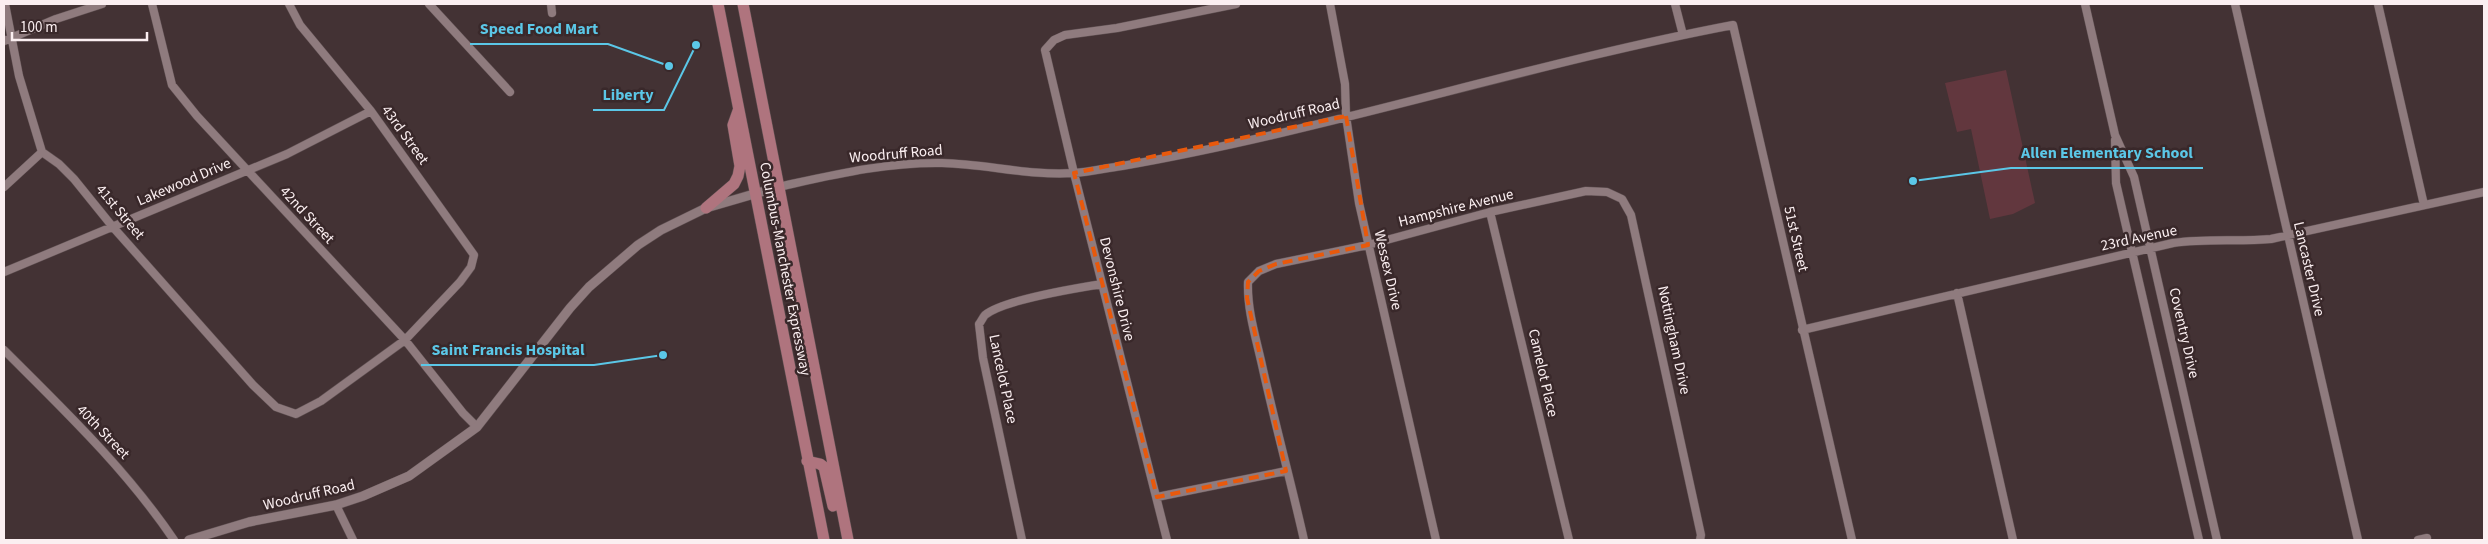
<svg xmlns="http://www.w3.org/2000/svg" width="2488" height="544" viewBox="0 0 2488 544" font-family="'Source Sans 3',sans-serif">
  <style>
    .green { fill: #62373e }
    .lines { fill: none; stroke-linecap: round; stroke-linejoin: round }
    .minor-casing { stroke: #605153; stroke-width: 9 }
    .tertiary-casing { stroke: #605153; stroke-width: 10 }
    .primary-casing { stroke: #605153; stroke-width: 12 }
    .minor { stroke: #8f7b7e; stroke-width: 8 }
    .tertiary { stroke: #8f7b7e; stroke-width: 9 }
    .primary { stroke: #af747e; stroke-width: 11 }
    .marked { fill: none; stroke: #e8590c; stroke-width: 4; stroke-dasharray: 10 6; stroke-linejoin: round }
    .labels { text-anchor: middle; dominant-baseline: central; stroke-width: 5; stroke-linejoin: round; paint-order: stroke }
    .street-label { font-size: 15px; fill: #fbeff1; stroke: #39282a }
    .leader { fill: none; stroke: #5bc7e7; stroke-width: 2 }
    .callout-dot { fill: #5bc7e7; stroke: #39282a; stroke-width: 2 }
    .callout-label { font-size: 16px; text-anchor: middle; font-weight: bold; fill: #5bc7e7; stroke: #39282a; stroke-width: 5; stroke-linejoin: round; paint-order: stroke }
  </style>
  <rect width="100%" height="100%" fill="#433234"/>
  <!-- green -->
  <path class="green" d="M2006,70L2035,203L2013,214L1990,219L1971,129L1957,132L1945,83Z"/>
  <g class="lines">
    <defs>
      <path id="minor" d="M5,4L19,76L42,152L59,164L74,179L112,226L253,385L276,407L296,414L321,401L405,340L460,282L471,267L474,255L371,111L300,25L289,4
        M152,4L172,85L197,116L405,340L463,413L477,427
        M429,4L510,92
        M551,4L552,13
        M1330,4L1345,84L1346,116L1359,203L1436,540
        M1675,4L1683,35
        M2085,4L2115,135L2134,177L2217,540
        M2235,4L2358,540
        M2378,4L2424,205
        M4,41L56,19L102,4
        M2115,140L2116,183L2199,540
        M4,187L42,152
        M778,187C833,175 886,162 942,163C986,164 1030,176 1074,173C1090,172 1106,168 1122,166C1328,130 1528,64 1733,25L1852,540
        M1490,212L1569,540
        M4,272L287,154L371,111
        M1957,293L2013,540
        M1802,330L2173,243C2208,238 2238,242 2271,239L2484,192
        M4,350C64,410 126,469 174,540
        M1157,497L1286,471
        M336,505L353,540
        M1022,540L983,358L979,324C981,322 983,317 985,315C1003,300 1077,288 1102,284
        M1167,540L1074,173L1045,50L1054,40L1065,35L1117,28L1236,4
        M1304,540C1291,482 1275,424 1262,365C1256,338 1247,310 1248,282L1259,271L1276,264L1368,245L1490,212L1586,191L1607,192L1622,199L1631,215L1701,535L1700,540
        M2418,540L2427,538"/>
      <path id="tertiary" d="M189,540L249,522L336,505L363,496L409,476L477,427L570,308L589,287L638,245L661,230L706,208L778,187"/>
      <path id="primary" d="M718,4L824,540
        M743,4L848,540
        M706,208L734,184L738,176L740,166L733,125L738,111
        M807,461L820,464L824,467L833,506"/>
    </defs>
    <!-- minor casing -->
    <use href="#minor" class="minor-casing"/>
    <!-- tertiary casing -->
    <use href="#tertiary" class="tertiary-casing"/>
    <!-- primary casing -->
    <use href="#primary" class="primary-casing"/>
    <!-- minor -->
    <use href="#minor" class="minor"/>
    <!-- tertiary -->
    <use href="#tertiary" class="tertiary"/>
    <!-- primary -->
    <use href="#primary" class="primary"/>
  </g>
  <!-- marked area -->
  <path class="marked" d="M1346,116L1368,245L1276,264L1259,271L1248,282L1247,298L1286,471L1157,497L1074,173Z"/>
  <g class="labels">
    <!-- street labels -->
    <g class="street-label">
      <text transform="translate(1294 114) rotate(-13)">Woodruff Road</text>
      <text transform="translate(405 135) rotate(54)">43rd Street</text>
      <text transform="translate(896 154) rotate(-5)">Woodruff Road</text>
      <text transform="translate(184 182) rotate(-23)">Lakewood Drive</text>
      <text transform="translate(1456 208) rotate(-14)">Hampshire Avenue</text>
      <text transform="translate(120 212) rotate(50)">41st Street</text>
      <text transform="translate(307 215) rotate(47)">42nd Street</text>
      <text transform="translate(2139 238) rotate(-12)">23rd Avenue</text>
      <text transform="translate(1796 239) rotate(77)">51st Street</text>
      <text transform="translate(785 269) rotate(79)">Columbus-Manchester Expressway</text>
      <text transform="translate(2309 269) rotate(77)">Lancaster Drive</text>
      <text transform="translate(1388 270) rotate(77)">Wessex Drive</text>
      <text transform="translate(1117 289) rotate(76)">Devonshire Drive</text>
      <text transform="translate(2184 333) rotate(77)">Coventry Drive</text>
      <text transform="translate(1674 340) rotate(78)">Nottingham Drive</text>
      <text transform="translate(1543 373) rotate(77)">Camelot Place</text>
      <text transform="translate(1003 379) rotate(78)">Lancelot Place</text>
      <text transform="translate(103 432) rotate(46)">40th Street</text>
      <text transform="translate(309 495) rotate(-13)">Woodruff Road</text>
    </g>
  </g>
  <!-- callouts -->
  <path class="leader" d="M669 66L608 44H470M696 45L664 110H593M1913 181L2011 168H2203M663 355L594 365H421"/>
  <g class="callout-dot">
    <circle cx="669" cy="66" r="5"/>
    <circle cx="696" cy="45" r="5"/>
    <circle cx="1913" cy="181" r="5"/>
    <circle cx="663" cy="355" r="5"/>
  </g>
  <g class="callout-label">
    <text x="539" y="34">Speed Food Mart</text>
    <text x="628" y="100">Liberty</text>
    <text x="2107" y="158">Allen Elementary School</text>
    <text x="508" y="355">Saint Francis Hospital</text>
  </g>
  <!-- border -->
  <rect width="2488" height="544" fill="none" stroke="#fbeff1" stroke-width="10"/>
  <!-- scale -->
  <path d="M12 32v8h135v-8" fill="none" stroke="#fbeff1" stroke-width="2.5"/>
  <text x="20" y="32" font-size="15" fill="#fbeff1" stroke="#39282a" stroke-width="4" paint-order="stroke">100 m</text>
</svg>
